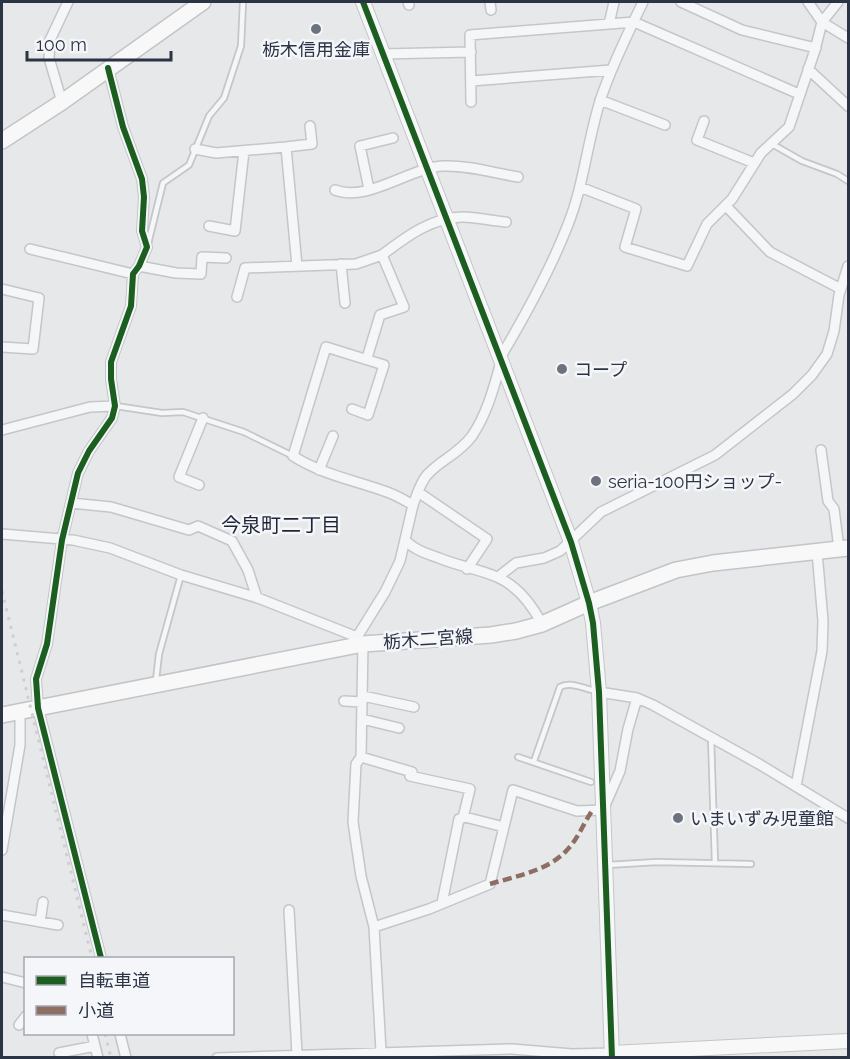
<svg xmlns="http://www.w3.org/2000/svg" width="850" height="1059" viewBox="0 0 850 1059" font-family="Raleway,'Noto Sans JP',sans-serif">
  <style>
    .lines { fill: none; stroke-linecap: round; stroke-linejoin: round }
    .lane-casing { stroke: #c4c6c8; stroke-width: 8 }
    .street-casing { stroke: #c4c6c8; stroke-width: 12 }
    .secondary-casing { stroke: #c4c6c8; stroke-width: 16 }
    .primary-casing { stroke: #c2c5c8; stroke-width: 18 }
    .lane { stroke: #f5f6f7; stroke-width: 4.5 }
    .street { stroke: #f5f6f7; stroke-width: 9 }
    .secondary { stroke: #f8f8f8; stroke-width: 14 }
    .primary { stroke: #f8f8f8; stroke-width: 15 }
    .rail { stroke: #cecfd2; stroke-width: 3; stroke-dasharray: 3 6; stroke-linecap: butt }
    .quiet { stroke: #8d6e63; stroke-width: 4.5; stroke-dasharray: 9 4.5; stroke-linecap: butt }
    .cycleway-casing { stroke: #f4f6f9; stroke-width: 10 }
    .cycleway { stroke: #1b5e20; stroke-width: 6 }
    .poi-dot { fill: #6c737f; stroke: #f4f6f9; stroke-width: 2 }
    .labels { text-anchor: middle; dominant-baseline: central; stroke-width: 5; stroke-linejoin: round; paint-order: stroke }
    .poi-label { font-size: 18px; fill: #2b3445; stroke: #f4f6f9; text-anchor: start }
    .street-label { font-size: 18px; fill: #2b3445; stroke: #f4f6f9 }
    .neighbourhood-label { font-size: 20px; fill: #1d2536; stroke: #f4f6f9 }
  </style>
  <rect width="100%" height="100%" fill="#e6e8ea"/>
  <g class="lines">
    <defs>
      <path id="lane" d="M772,144L802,161L837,174L848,181
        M148,244L163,183L189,165L209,116L224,98L241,46L243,2
        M116,406L162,413L183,412L244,432L293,456
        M156,680L159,654L181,575
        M711,737L715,863
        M518,757L591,782
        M534,761L560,687C570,681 585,689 596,691
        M607,865L657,862L751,864"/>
      <path id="street" d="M408,2L409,5
        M490,2L491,10
        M681,2L742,30L816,48
        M808,2L822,22L848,38
        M609,24L614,2
        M383,54L471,52
        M808,69L848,106
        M471,81L611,70
        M600,100L665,125
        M62,102L49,58L50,40L68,2
        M471,102L470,35L634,22L799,94
        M704,121L697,140L754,163
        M195,149L216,153L286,147
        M580,187L636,209L625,247L687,266L707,224L732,199L761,153L789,127L815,50L822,22L838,2
        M369,189L360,146L393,138
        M335,190C367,203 411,167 443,166C468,165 494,173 518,177
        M726,206L770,252L841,289
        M209,226L235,231L244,151
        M30,249L133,274
        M341,264L345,303
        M139,266L176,273L201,274L202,257L226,258
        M297,266L286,147L312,144L310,126
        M2,289L39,298L33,349L2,347
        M237,297L245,268L356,264L382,255
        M367,358L380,315L404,307L382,255C406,237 432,217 463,217C477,217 492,221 506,222
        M500,358C525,316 549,273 567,227C584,186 587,141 601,98C612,65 628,33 643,2
        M352,409L368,415L384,365L326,347L293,456C323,475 354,480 387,492C396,495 404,500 413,505L400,561L385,592L357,637
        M2,430L90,407L115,406
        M821,450L828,501L834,509L839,549
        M319,470L333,436
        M199,485L179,477L203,418
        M418,492L487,539L467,569
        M71,503L111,507L189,530L198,526L232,541L248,570L257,598
        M413,505C417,495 420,483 427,475C440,460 459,454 472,436C487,414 494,387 501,362
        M2,534L73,540L110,548L181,575L258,598L357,637L363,644L361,757L356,764L353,822L361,876L374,927
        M406,541C415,550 427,554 439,558C458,566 479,569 497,577C518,586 532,605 542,624
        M498,577L516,563L544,558L560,551L601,512L715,455L793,394L812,375L827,354L834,331L839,295L848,266
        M599,692L637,698L653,705L759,764L848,818
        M363,696L414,707
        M344,701L362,702
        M362,719L399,728
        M361,757L412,772L410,776L470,789L463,818
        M796,786L822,651L823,621L817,552
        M2,850L20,745V711
        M442,903L459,819L465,817L504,827
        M289,910L297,1054
        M2,915L58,925
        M40,922L43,902
        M101,958L38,708L36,679L47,644L62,540L78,473L89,451L112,418L115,406L111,379V362L131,306L133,274L139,266L147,247L142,231L144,197L142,179L123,127L108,68
        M2,977L26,983
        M19,1025L26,1016
        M92,1034L98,1058
        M120,1034L126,1058
        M381,1051L374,927L429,909L490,884L513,790L577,811L603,810L620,771L628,729L637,698
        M59,1053L95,1046
        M217,1058L512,1049L572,1054L612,1053"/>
      <path id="secondary" d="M363,2L571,542L589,603L593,623L599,692L612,1058
        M612,1053L848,1041"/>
      <path id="primary" d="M2,141L62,102L203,2
        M2,715L363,644L491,635L516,631L542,624L589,603L676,570L713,563L848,548"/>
    </defs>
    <!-- lane casing -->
    <use href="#lane" class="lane-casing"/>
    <!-- street casing -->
    <use href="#street" class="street-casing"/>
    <!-- secondary casing -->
    <use href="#secondary" class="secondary-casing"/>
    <!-- primary casing -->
    <use href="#primary" class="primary-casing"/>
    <!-- lane -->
    <use href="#lane" class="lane"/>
    <!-- street -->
    <use href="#street" class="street"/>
    <!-- secondary -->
    <use href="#secondary" class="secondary"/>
    <!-- primary -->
    <use href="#primary" class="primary"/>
    <!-- rail -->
    <path class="rail" d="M2,591L92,958
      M105,1034L111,1058"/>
    <!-- quiet -->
    <path class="quiet" d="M490,884C516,876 548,871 567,850C578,839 583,824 592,811"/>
    <defs>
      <path id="cycleway" d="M363,2L571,542L589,603L593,623L599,692L612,1058
        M101,958L38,708L36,679L47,644L62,540L78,473L89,451L112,418L115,406L111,379V362L131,306L133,274L139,266L147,247L142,231L144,197L142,179L123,127L108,68"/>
    </defs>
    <!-- cycleway casing -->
    <use href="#cycleway" class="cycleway-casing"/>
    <!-- cycleway -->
    <use href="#cycleway" class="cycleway"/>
  </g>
  <!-- markers -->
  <g class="poi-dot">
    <circle cx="316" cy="29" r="6"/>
    <circle cx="562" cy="369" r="6"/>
    <circle cx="596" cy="481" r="6"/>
    <circle cx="678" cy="818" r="6"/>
  </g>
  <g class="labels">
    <!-- poi labels -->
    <g class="poi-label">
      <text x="316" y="49" text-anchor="middle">栃木信用金庫</text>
      <text x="574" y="369">コープ</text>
      <text x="608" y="481">seria-100円ショップ-</text>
      <text x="690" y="818">いまいずみ児童館</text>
    </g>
    <!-- street labels -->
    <g class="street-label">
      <text transform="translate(428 639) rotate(-4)">栃木二宮線</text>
    </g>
    <!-- neighbourhood labels -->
    <g class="neighbourhood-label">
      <text x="281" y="525">今泉町二丁目</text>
    </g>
  </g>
  <!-- border -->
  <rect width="850" height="1059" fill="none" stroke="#2b3445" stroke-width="6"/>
  <!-- legend -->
  <rect x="24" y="957" width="210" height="78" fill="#f4f6f9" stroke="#a4a8b1" stroke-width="1.5"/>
  <rect x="36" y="976" width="30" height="9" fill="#1b5e20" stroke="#a4a8b1" stroke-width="1.5"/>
  <text x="78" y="987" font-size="18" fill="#2b3445">自転車道</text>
  <rect x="36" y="1006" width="30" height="9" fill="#8d6e63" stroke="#a4a8b1" stroke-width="1.5"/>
  <text x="78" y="1017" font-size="18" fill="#2b3445">小道</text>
  <!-- scale -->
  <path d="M27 51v9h144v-9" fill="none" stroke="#2b3445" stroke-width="3"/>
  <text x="36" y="51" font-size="18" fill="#2b3445" stroke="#f4f6f9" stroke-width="4.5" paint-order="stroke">100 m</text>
</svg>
